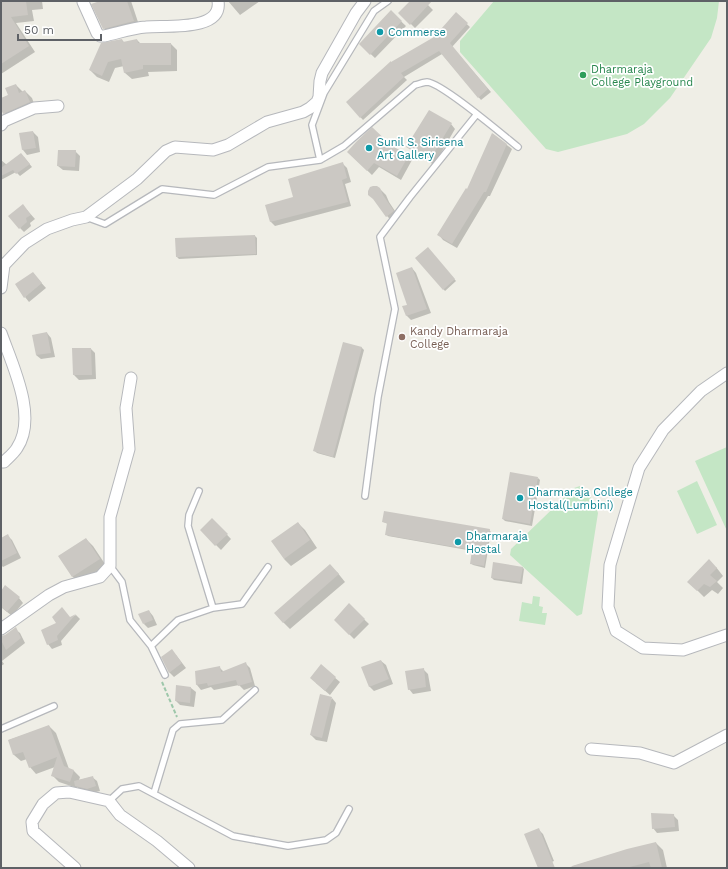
<svg xmlns="http://www.w3.org/2000/svg" width="728" height="869" viewBox="0 0 728 869" font-family="'Work Sans',sans-serif">
  <style>
    .green { fill: #c4e6c5 }
    .shadow { fill: #0003 }
    .building { fill: #cbc8c3 }
    .lines { fill: none; stroke-linecap: round; stroke-linejoin: round }
    .service-casing { stroke: #b6b8bc; stroke-width: 8 }
    .minor-casing { stroke: #b6b8bc; stroke-width: 13 }
    .path { stroke: #9dc7aa; stroke-width: 2; stroke-dasharray: 4 2; stroke-linecap: butt }
    .service { stroke: #fff; stroke-width: 5.5 }
    .minor { stroke: #fff; stroke-width: 11 }
    .culture-dot { fill: #0f9aa8; stroke: #fff; stroke-width: 1.5 }
    .leisure-dot { fill: #2e9e5b; stroke: #fff; stroke-width: 1.5 }
    .education-dot { fill: #8d6e63; stroke: #fff; stroke-width: 1.5 }
    .labels { text-anchor: middle; dominant-baseline: central; stroke-width: 3.5; stroke-linejoin: round; paint-order: stroke }
    .culture-label { font-size: 11px; fill: #0d838f; stroke: #fff; text-anchor: start }
    .leisure-label { font-size: 11px; fill: #27864d; stroke: #fff; text-anchor: start }
    .education-label { font-size: 11px; fill: #785e54; stroke: #fff; text-anchor: start }
  </style>
  <rect width="100%" height="100%" fill="#efeee6"/>
  <!-- green -->
  <path class="green" d="M494,1H719L717,18L711,38L670,98L644,124L627,134L558,152L546,149L460,52V41Z
    M727,447V531L695,461Z
    M697,481L717,525L697,534L677,491Z
    M580,486C589,491 595,504 598,513L582,614L577,616L510,555L511,549L574,488Z
    M533,596L540,597L539,606L543,607L542,613H547L545,625L519,621L522,602L532,604Z"/>
  <!-- shadow -->
  <path class="shadow" d="M7,1H42L43,9L32,10L34,21L16,23L35,52L1,74V12Z
    M103,1H131L140,28L111,36L104,28Z
    M228,1H260L240,15Z
    M411,1H424L433,10L415,28L400,13Z
    M391,12L406,26L375,58L360,44Z
    M456,14L470,27L452,47L491,92L481,100L442,54L404,77L407,80L363,120L347,102L435,38Z
    M122,40L125,43L137,40L141,44H171L177,50V71L148,72L149,76L132,79L125,73L124,66L115,68L109,82L97,77L90,70Z
    M16,85L23,92L25,91L32,98L36,109L11,120L4,113L1,107V99L9,95Z
    M451,124L455,129L434,165L412,151L408,147Z
    M33,132L38,137L40,152L27,155L23,150L20,134Z
    M493,134L512,149L490,196H488L457,248L443,240L439,235L468,190Z
    M75,151L80,156L79,171L63,170L58,166Z
    M348,152L408,156L412,160L401,180L379,167L372,175Z
    M24,157L32,167L20,176L16,172L1,180V160L7,165Z
    M343,164L347,168L351,182L345,184L351,206L275,226L271,222L267,205L295,198Z
    M380,189L386,195L389,202L399,217L393,222L387,216Z
    M27,210L35,219L30,223L31,226L24,232L20,228Z
    M255,236L257,238V255L179,259L177,257Z
    M427,249L456,281L445,291L417,258Z
    M412,268L416,273L431,313L411,320L407,316L404,307L408,305Z
    M37,278L46,288L29,302L25,297Z
    M47,333L51,338L55,357L41,359L36,355Z
    M344,343L362,348L364,350L335,458L317,453L315,451Z
    M73,349H91L95,353L96,379L79,380L74,375Z
    M538,478L540,480L532,526L505,521L503,519Z
    M212,519L231,539L221,550L201,530Z
    M383,522L489,530L491,532L485,568L473,565L471,563L473,551L388,536L386,534L388,524Z
    M298,523L305,530L317,548L291,566L284,559Z
    M7,535L12,540L21,558L3,567L1,565V539Z
    M86,539L93,546L107,567L80,584L73,577L60,557Z
    M522,567L524,569L522,584L494,580L492,578Z
    M716,567L723,576L717,582L723,588L718,594L712,590L704,597L689,582Z
    M337,572L345,582L290,629L283,622Z
    M1,592L19,598L23,603L12,616L1,607Z
    M349,605L369,624L354,639L335,620Z
    M149,611L153,616L157,625L148,628L144,624Z
    M76,615L80,619L61,641L62,645L52,649L48,644L70,618Z
    M15,629L20,633L25,643L2,661L4,664L1,666V637L6,636Z
    M176,655L186,668L174,677L170,673L162,657Z
    M381,661L386,665L393,684L374,691L369,686Z
    M246,664L250,668L255,686L244,690L239,685L214,690L211,687L201,690L197,685L196,672L219,667L224,672Z
    M321,666L340,682L330,695L316,683Z
    M423,669L428,674L431,691L413,694L409,689Z
    M177,687L191,688L196,692L194,707L180,705L176,701Z
    M332,698L336,703L327,742L316,740L311,735Z
    M49,726L56,733L69,769L74,771L80,777L79,780L92,777L97,781L100,791L92,793L81,790L77,787V788L59,782L53,776L55,767L36,774L30,767L27,759L21,761L14,755L9,740Z
    M673,815L678,820L679,831L657,833L653,828Z
    M538,829L543,834L554,861L541,866Z
    M656,843L663,850L667,868H567L627,850Z"/>
  <!-- building -->
  <path class="building" d="M1,1H26L28,15L11,17L29,46L1,64Z
    M100,1H127L134,21L103,29L91,4Z
    M410,1H432L410,25L398,13Z
    M391,10L402,21L370,55L359,44Z
    M456,12L468,23L450,43L488,89L478,98L439,51L401,73L404,77L360,118L346,102L391,61V62L434,37Z
    M122,39L123,42L137,39L138,43H171V65H143V69L124,73L121,59L108,62L102,76L89,70L101,43Z
    M16,84L19,93L25,90L30,102L3,114L1,109V98L8,95L5,88Z
    M429,110L452,123L429,161L406,147Z
    M372,127L392,146L409,155L397,176L374,163L367,171L347,152L357,141Z
    M33,131L36,148L22,150L19,133Z
    M492,133L507,144L486,192H484L452,244L437,235L466,188L467,189Z
    M58,150H76L75,167L57,166Z
    M21,153L30,164L16,174L13,170L1,176V168Z
    M343,162L347,178L342,180L348,202L270,222L265,205L293,197L288,179Z
    M373,186H377L380,188L383,195L394,211L386,217L373,199L368,195V191L370,187Z
    M23,204L31,215L26,218L27,222L19,229L8,216Z
    M255,235L256,254L176,257L175,238Z
    M428,247L455,279L443,290L415,258Z
    M412,267L427,309L406,316L402,306L407,305L396,273Z
    M33,272L42,283L24,298L15,284Z
    M47,332L51,353L36,355L32,335Z
    M343,342L362,347L333,457L313,451Z
    M72,348H91L92,375H73Z
    M510,472L538,477L530,524L502,519Z
    M384,511L490,529L484,566L470,564L472,550L385,535L387,523L382,522Z
    M212,518L228,534L215,546L200,530Z
    M298,522L310,540L284,559L271,541Z
    M8,534L17,553L1,561V538Z
    M86,538L100,559L72,577L58,556Z
    M709,559L717,568L710,575L717,581L710,587L704,584L697,591L687,582Z
    M493,562L523,567L520,582L491,578Z
    M330,564L339,574L283,623L274,613Z
    M5,585L20,597L7,612L1,607V591Z
    M349,603L365,619L349,635L334,620Z
    M62,607L70,617L76,614L57,636L58,640L47,645L41,630L56,623L52,617Z
    M149,610L153,620L143,624L138,614Z
    M16,627L21,638L6,650L1,640V636L5,635Z
    M172,649L182,663L169,673L161,657Z
    M381,660L389,679L369,687L361,667Z
    M246,662L252,682L238,686L236,680L208,686L207,683L196,685L195,671L220,666L221,672Z
    M321,664L336,677L325,691L310,678Z
    M424,668L426,687L408,690L405,671Z
    M176,685L191,687L190,703L175,701Z
    M320,694L332,697L322,738L310,735Z
    M49,725L64,766L74,770L70,782L51,776L57,757L29,768L23,752L13,755L8,740Z
    M93,776L96,786L87,789L75,786L74,781Z
    M651,813L674,814L675,827L652,829Z
    M539,828L555,868H538L524,834Z
    M656,842L662,868H651L649,862L626,868H573L572,866L627,849Z"/>
  <g class="lines">
    <defs>
      <path id="service" d="M320,160L312,125L324,93L374,11L388,1
        M86,217L105,224L162,189L214,195L268,167L320,160L344,146L415,85C419,84 424,82 427,82C442,83 503,135 518,147
        M199,491L189,515L188,526L213,608
        M365,496L378,397L395,309L380,237L410,197L477,114
        M110,566L122,582L130,620L151,646L165,675
        M151,646L178,620L213,608L242,604L268,567
        M1,729L54,706
        M154,793L173,730L180,724L222,720L255,690
        M109,801L122,789L139,786L233,836L288,846L326,840L336,833L349,809"/>
      <path id="minor" d="M83,2L97,33L100,36H104C118,33 132,28 146,27C165,25 223,32 218,1
        M1,125L4,121L34,108L58,106
        M1,288L4,265L25,243L47,229L72,220L86,217L137,179L166,151L175,147L213,150L228,145L267,122L303,112L310,108L317,102L319,97L320,81L322,73L356,13L365,1
        M1,333C12,364 38,417 17,448C14,453 9,457 4,462H1
        M727,373L701,391L663,430L639,468L610,565L608,607L616,631L643,648L683,650L727,635
        M1,629L49,595L64,587L100,577L110,566V517L129,449L126,408L131,378
        M591,749L640,753L674,763L727,735
        M75,868L33,831L32,822L43,804L56,793L69,792L109,801L120,815L157,841L189,868"/>
    </defs>
    <!-- service casing -->
    <use href="#service" class="service-casing"/>
    <!-- minor casing -->
    <use href="#minor" class="minor-casing"/>
    <!-- path -->
    <path class="path" d="M162,682L177,717"/>
    <!-- service -->
    <use href="#service" class="service"/>
    <!-- minor -->
    <use href="#minor" class="minor"/>
  </g>
  <!-- markers -->
  <g class="culture-dot">
    <circle cx="380" cy="32" r="4"/>
    <circle cx="369" cy="148" r="4"/>
    <circle cx="520" cy="498" r="4"/>
    <circle cx="458" cy="542" r="4"/>
  </g>
  <circle class="leisure-dot" cx="583" cy="75" r="4"/>
  <circle class="education-dot" cx="402" cy="337" r="4"/>
  <g class="labels">
    <!-- culture labels -->
    <g class="culture-label">
      <text x="388" y="32">Commerse</text>
      <text x="377" y="142">Sunil S. Sirisena<tspan x="377" dy="13">Art Gallery</tspan></text>
      <text x="528" y="492">Dharmaraja College<tspan x="528" dy="13">Hostal(Lumbini)</tspan></text>
      <text x="466" y="536">Dharmaraja<tspan x="466" dy="13">Hostal</tspan></text>
    </g>
    <!-- leisure labels -->
    <g class="leisure-label">
      <text x="591" y="69">Dharmaraja<tspan x="591" dy="13">College Playground</tspan></text>
    </g>
    <!-- education labels -->
    <g class="education-label">
      <text x="410" y="331">Kandy Dharmaraja<tspan x="410" dy="13">College</tspan></text>
    </g>
  </g>
  <!-- border -->
  <rect width="728" height="869" fill="none" stroke="#5e6166" stroke-width="4"/>
  <!-- scale -->
  <path d="M18 34v6h83v-6" fill="none" stroke="#5e6166" stroke-width="2"/>
  <text x="24" y="34" font-size="12" fill="#5e6166" stroke="#ffffff" stroke-width="3" paint-order="stroke">50 m</text>
</svg>
